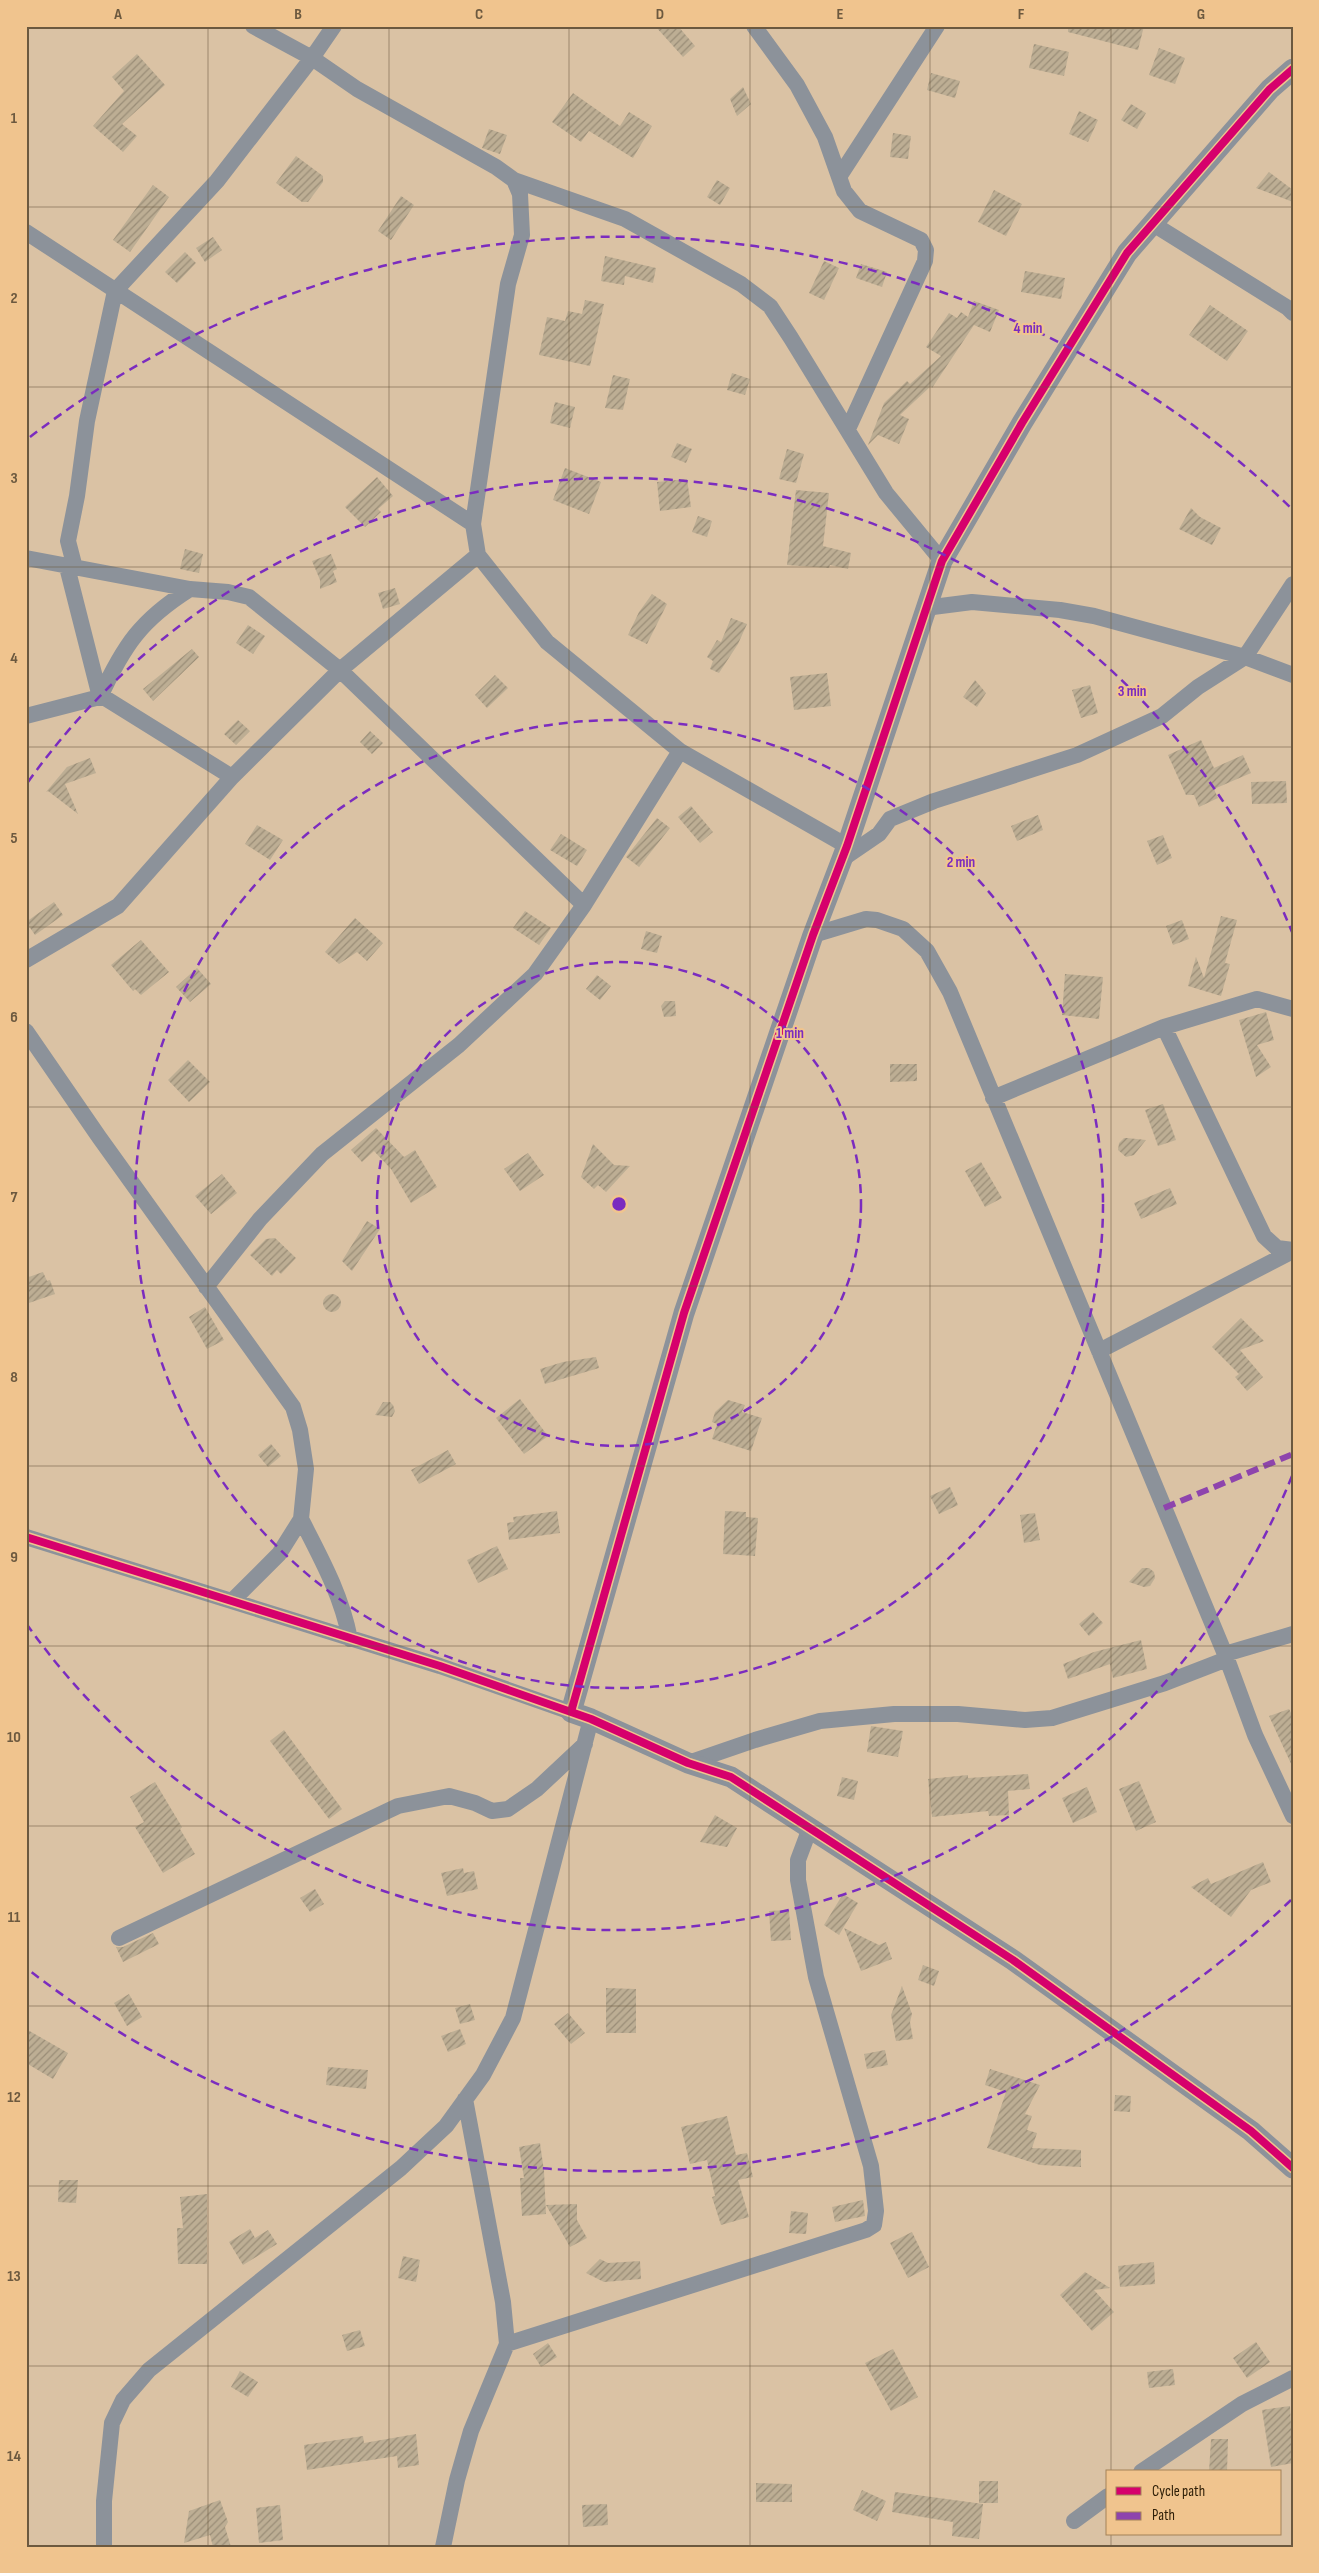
<svg xmlns="http://www.w3.org/2000/svg" width="1319" height="2573" viewBox="0 0 1319 2573" font-family="'Sofia Sans Condensed',sans-serif">
  <style>
    .building { fill: url(#building-hatch) }
    .lines { fill: none; stroke-linecap: round; stroke-linejoin: round }
    .minor { stroke: #8c929a; stroke-width: 16 }
    .tertiary { stroke: #8c929a; stroke-width: 21 }
    .quiet { stroke: #8e44ad; stroke-width: 6; stroke-dasharray: 12 6; stroke-linecap: butt }
    .cycleway-casing { stroke: #f0c48e; stroke-width: 11 }
    .cycleway { stroke: #d6006c; stroke-width: 8 }
    .grid { fill: none; stroke: #6c593f; stroke-width: 1; stroke-opacity: 0.55 }
    .ring { fill: none; stroke: #7b2cbf; stroke-width: 2.5; stroke-dasharray: 9 6 }
    .centre { fill: #7b2cbf; stroke: #f0c48e; stroke-width: 2.5 }
    .ring-label { font-size: 15px; text-anchor: middle; font-weight: bold; fill: #7b2cbf; stroke: #f0c48e; stroke-width: 4; stroke-linejoin: round; paint-order: stroke }
    .neatline { fill: none; stroke: #6c593f; stroke-width: 2 }
    .grid-label { font-size: 16px; text-anchor: middle; font-weight: bold; fill: #6c593f }
  </style>
  <defs>
    <pattern id="building-hatch" width="6" height="6" patternUnits="userSpaceOnUse" patternTransform="scale(1.25)"><rect width="6" height="6" fill="#bdae94"/><path d="M-1 1l2-2M0 6l6-6M5 7l2-2" fill="none" stroke="#9a8d77"/></pattern>
  </defs>
  <rect width="100%" height="100%" fill="#dac2a4"/>
  <!-- building -->
  <path class="building" d="M655,26H678L695,46L683,57Z
    M1068,26H1144L1138,50L1068,32Z
    M1034,44L1069,52L1064,76L1029,68Z
    M1159,48L1185,58L1175,84L1149,75Z
    M137,54L165,85L122,124L137,136L123,152L93,126L124,91L112,77Z
    M931,73L960,81L955,98L927,90Z
    M743,87L751,104L737,116L730,99Z
    M573,93L620,126L629,112L652,126L633,158L589,131L581,142L552,122Z
    M1131,104L1146,113L1137,129L1121,120Z
    M1079,111L1098,120L1088,142L1069,134Z
    M489,129L507,135L500,154L482,148Z
    M893,133L911,136L908,159L890,157Z
    M296,156L323,176V182L308,202H302L276,183Z
    M1269,172L1293,190V202L1256,188Z
    M717,180L730,188L720,205L707,197Z
    M153,185L169,197L130,252L113,240Z
    M994,190L1022,204L1006,236L978,222Z
    M401,196L414,205L391,240L378,231Z
    M213,237L222,250L205,262L196,248Z
    M185,252L196,263L177,283L165,272Z
    M605,256L656,268L653,283L625,276L624,285L601,281Z
    M824,261L839,268L824,300L809,293Z
    M861,264L887,272L882,287L856,278Z
    M1025,271L1065,278L1061,299L1021,292Z
    M585,300L604,304L590,366L539,355L547,317L565,321L568,311L582,314Z
    M974,301L999,310L990,332L974,325L932,388L931,386L900,415L909,419L899,444L878,435L868,445L884,403L907,381L910,384L941,356L926,347L949,313L957,318L961,312L968,317Z
    M1210,305L1248,331L1227,361L1189,335Z
    M732,373L750,379L745,395L727,390Z
    M613,375L630,379L623,410L605,408Z
    M555,402L575,407L570,428L550,423Z
    M677,443L692,449L686,463L671,457Z
    M787,449L804,454L796,483L779,479Z
    M565,468L601,482L589,514L553,500Z
    M377,477L393,496L378,509L381,512L365,527L345,507Z
    M687,479L691,507L660,511L657,482Z
    M796,490L829,493L823,546L851,553L848,569L830,565L829,568L787,565Z
    M1191,508L1200,517L1221,528L1212,545L1179,529Z
    M698,516L712,521L707,537L692,532Z
    M185,549L203,554L199,573L180,569Z
    M331,554L337,569L333,571L337,582L320,589V580L312,561Z
    M395,588L400,604L383,609L378,593Z
    M652,594L667,604L647,644L628,635L639,612Z
    M731,618L747,624L738,644L719,673L710,669L713,661L707,657L717,640L721,642Z
    M248,625L265,636L253,654L236,643Z
    M192,649L199,657L153,701L143,689Z
    M827,673L831,706L794,710L790,677Z
    M495,675L508,688L487,708L475,695Z
    M975,680L986,693L977,707L963,697Z
    M1090,685L1098,713L1081,718L1072,690Z
    M238,720L250,731L236,745L224,734Z
    M370,731L383,743L372,754L360,742Z
    M1201,740L1214,768L1243,755L1251,773L1214,789L1218,798L1199,807L1194,795H1186L1168,755Z
    M90,758L96,773L65,784L78,814L48,791L46,792L67,767Z
    M1286,781L1287,803L1252,804L1251,782Z
    M691,806L713,832L700,843L678,817Z
    M1038,815L1043,830L1017,841L1011,826Z
    M657,818L670,828L639,867L626,857Z
    M257,825L283,840L270,860L245,844Z
    M561,834L587,850L577,866L550,850Z
    M1163,835L1172,858L1157,865L1147,841Z
    M54,902L63,915L35,935L26,922Z
    M525,911L551,928L539,945L513,928Z
    M1221,916L1237,920L1225,963L1230,964L1221,996L1188,986L1196,957L1204,978Z
    M355,918L383,943L367,961L357,952L339,964L325,952Z
    M1182,920L1189,939L1173,945L1166,926Z
    M646,931L662,936L657,953L641,949Z
    M141,940L169,972L141,995L135,989L133,991L111,965Z
    M197,968L211,984L190,1002L176,987Z
    M1065,974L1103,977L1099,1019L1062,1015Z
    M597,975L611,986L600,1000L586,989Z
    M665,1001H675L676,1016L664,1017L661,1006Z
    M1266,1012L1274,1040L1257,1045L1271,1067L1256,1077L1239,1020Z
    M188,1060L210,1082L189,1102L168,1080Z
    M890,1064H917V1081L890,1082Z
    M1163,1104L1176,1140L1158,1146L1145,1110Z
    M376,1128L404,1157L415,1150L437,1187L411,1203L391,1169L374,1151L362,1162L351,1150Z
    M1124,1138H1127L1146,1140L1134,1155L1126,1157L1118,1150L1119,1143Z
    M593,1144L614,1165L630,1166L606,1192L598,1185L594,1189L581,1177Z
    M528,1153L544,1175L520,1191L504,1169Z
    M981,1162L1002,1198L985,1207L965,1171Z
    M222,1174L237,1193L211,1214L195,1196Z
    M1170,1188L1177,1204L1141,1219L1134,1203Z
    M367,1221L380,1229L352,1271L342,1261Z
    M275,1238L296,1258L281,1274L277,1270L272,1276L250,1255L266,1239Z
    M43,1272L47,1281L50,1280L55,1294L26,1304V1278Z
    M323 1303a9 9 0 1 1 18 0a9 9 0 1 1-18 0Z
    M205,1307L224,1340L207,1349L189,1317Z
    M1241,1318L1264,1341L1240,1350L1263,1377L1247,1391L1235,1377L1239,1374L1212,1347Z
    M596,1357L599,1368L545,1384L540,1369L563,1362Z
    M520,1399L548,1436L524,1454L496,1418Z
    M728,1400L745,1405L742,1412L762,1418L751,1451L712,1439L717,1424L712,1422L715,1412Z
    M383,1402H390L393,1405L395,1411L392,1417L375,1415Z
    M271,1444L281,1456L268,1467L258,1455Z
    M448,1450L456,1464L419,1484L411,1470Z
    M950,1487L958,1505L939,1514L930,1496Z
    M557,1511L560,1533L509,1540L507,1523L514,1522L513,1517Z
    M725,1511L746,1512V1517L758,1518L755,1556L723,1554Z
    M1035,1513L1040,1540L1024,1543L1020,1515Z
    M497,1546L508,1569L478,1583L467,1560Z
    M1142,1568H1149L1154,1572L1155,1578L1150,1586L1144,1587L1129,1582Z
    M1093,1612L1103,1623L1089,1636L1079,1624Z
    M1141,1640L1147,1669L1113,1678L1110,1664L1068,1679L1063,1664L1094,1652Z
    M1289,1709L1293,1717V1768L1269,1716Z
    M871,1726L903,1731L898,1757L867,1752Z
    M284,1730L342,1809L329,1819L270,1741Z
    M1028,1774L1030,1789L1008,1791L1009,1815L989,1816L988,1811L932,1817L928,1779L968,1775V1778Z
    M842,1777L858,1781L854,1800L837,1796Z
    M1139,1781L1156,1822L1136,1831L1119,1789Z
    M155,1782L182,1827L180,1829L195,1854L163,1873L135,1827L144,1822L130,1797Z
    M1087,1787L1097,1812L1073,1823L1062,1798Z
    M715,1815L737,1828L727,1847L700,1842Z
    M1263,1862L1271,1882L1251,1890L1231,1917L1191,1887L1208,1878L1211,1884Z
    M463,1868L464,1873L474,1871L478,1889L447,1896L441,1873Z
    M315,1889L324,1904L310,1912L300,1898Z
    M843,1894L858,1903L839,1935L824,1925Z
    M789,1910L791,1940L771,1941L769,1911Z
    M844,1928L879,1945L886,1942L892,1959L861,1971Z
    M153,1933L159,1944L123,1962L116,1947H123Z
    M923,1965L939,1971L934,1986L918,1980Z
    M902,1986L912,2014L910,2022L913,2039L896,2041L891,2015Z
    M606,1988L636,1989V2033H606Z
    M129,1994L142,2017L127,2026L114,2003Z
    M470,2004L475,2020L460,2024L455,2008Z
    M568,2013L585,2033L571,2044L554,2024Z
    M26,2029L68,2053L53,2079L26,2063Z
    M460,2029L466,2044L448,2052L441,2036Z
    M885,2050L888,2065L867,2069L864,2054Z
    M328,2067L368,2070L366,2089L326,2085Z
    M990,2069L1040,2085L1025,2114L1032,2116L1027,2130L1037,2133L1032,2148L1081,2150V2167L1040,2165L987,2148L1006,2092L985,2085Z
    M1115,2095L1131,2096L1130,2112L1114,2111Z
    M727,2116L736,2155L747,2153L753,2177L738,2180L749,2217L721,2225L712,2197L715,2196L707,2160L690,2164L681,2127Z
    M540,2143L544,2171L546,2214L522,2216L520,2178H524L519,2147Z
    M59,2180H78L76,2203L58,2202Z
    M207,2194V2264H178L177,2228H183L180,2197Z
    M863,2200L865,2216L835,2222L832,2207Z
    M577,2204V2220L587,2238L570,2247L546,2205Z
    M791,2211L808,2213L806,2234L789,2233Z
    M250,2229L255,2238L268,2230L277,2244L243,2265L229,2242Z
    M912,2232L929,2267L908,2278L890,2243Z
    M403,2256L420,2260L416,2282L398,2278Z
    M600,2259L608,2263L640,2261L641,2279L604,2282L586,2273Z
    M1154,2262L1155,2284L1120,2287L1118,2266Z
    M1085,2272L1110,2288L1094,2290L1114,2312L1092,2331L1060,2295Z
    M360,2330L365,2346L347,2351L342,2335Z
    M1256,2342L1270,2362L1247,2378L1233,2358Z
    M548,2343L557,2357L541,2367L533,2354Z
    M893,2349L918,2397L891,2411L865,2363Z
    M1173,2369L1175,2385L1149,2388L1147,2372Z
    M240,2371L258,2382L248,2397L231,2387Z
    M1290,2406L1293,2463L1271,2467L1262,2410Z
    M416,2434L419,2465L398,2468L397,2456L307,2470L304,2445L363,2436L364,2443Z
    M1211,2439H1228L1227,2472H1209Z
    M979,2481H998V2503H979Z
    M756,2483L792,2484V2502H756Z
    M862,2490L886,2501L877,2521L853,2510Z
    M895,2492L983,2504L979,2539L952,2536L953,2522L892,2512Z
    M220,2500L228,2522L225,2527L231,2547H213L210,2535L184,2543L189,2511Z
    M607,2504L608,2525L583,2527L582,2505Z
    M280,2505L283,2540L259,2543L256,2508Z"/>
  <g class="lines">
    <!-- minor -->
    <path class="minor" d="M253,26L312,58L357,89L496,167L514,180L520,194L522,235L508,284L473,524L478,555L547,642L680,751L847,846
      M754,26L797,85L825,137L844,191L860,211L921,240L926,250L925,261L848,429
      M839,177L937,26
      M514,180L625,219L741,284L770,306L791,338L886,493L942,561
      M1153,224L1288,308L1293,313
      M26,232L473,524
      M26,558L190,589L228,592L249,597L340,670L584,905
      M67,567L100,697
      M75,568L68,541L77,496L87,421L115,291L217,181L312,58L334,26
      M925,608L972,602L1060,610L1094,616L1245,657L1293,675
      M100,697C124,645 141,620 190,589
      M26,716L96,698H105L232,777
      M841,860L879,834L890,819L934,801L1077,755L1162,716L1198,687L1245,657L1293,584
      M813,935L866,919L877,920L903,929L927,951L950,992L1227,1659L1255,1735L1293,1816
      M26,960L118,906L232,777L340,670L478,555
      M1164,1027L1257,999L1293,1009
      M26,1031L99,1137L293,1407L300,1430L306,1469L301,1519L279,1554L233,1600
      M993,1098L1164,1027L1264,1236L1277,1248L1293,1250
      M206,1287L260,1219L322,1154L459,1045L535,974L584,905L680,751
      M1099,1351L1293,1251
      M301,1519C322,1560 341,1594 350,1639
      M26,1537L440,1666L571,1712
      M1225,1654L1293,1634
      M688,1763L755,1740L820,1721L894,1714H958L1025,1720L1052,1718L1165,1683L1227,1659
      M119,1938L398,1806L449,1796L475,1803L492,1811L508,1809L537,1789L585,1744
      M507,2344L866,2230L874,2225L876,2211L871,2166L816,1977L798,1880V1860L810,1828
      M1141,2472L1242,2404L1293,2378
      M1074,2521L1108,2496
      M104,2547V2501L112,2423L123,2400L149,2370L401,2168L446,2126L483,2075L513,2018L591,1719
      M443,2547L457,2480L471,2431L507,2344L503,2302L465,2099"/>
    <!-- tertiary -->
    <path class="tertiary" d="M1293,69L1270,89L1127,253L1022,423L942,561L847,846L813,935L684,1313L571,1712L591,1719L688,1763L731,1777L1013,1960L1251,2131L1293,2168"/>
    <!-- quiet -->
    <path class="quiet" d="M1164,1508L1293,1454"/>
    <defs>
      <path id="cycleway" d="M26,1537L440,1666L591,1719L688,1763L731,1777L1013,1960L1251,2131L1293,2168
        M571,1712L684,1313L813,935L847,846L942,561L1022,423L1127,253L1270,89L1293,69"/>
    </defs>
    <!-- cycleway casing -->
    <use href="#cycleway" class="cycleway-casing"/>
    <!-- cycleway -->
    <use href="#cycleway" class="cycleway"/>
  </g>
  <!-- grid -->
  <path class="grid" d="M208,26V2547M389,26V2547M569,26V2547M750,26V2547M930,26V2547M1111,26V2472M26,207H1293M26,387H1293M26,567H1293M26,747H1293M26,927H1293M26,1107H1293M26,1286H1293M26,1466H1293M26,1646H1293M26,1826H1293M26,2006H1293M26,2186H1293M26,2366H1293M1111,2534V2547"/>
  <!-- distance rings -->
  <g class="ring">
    <circle cx="619" cy="1204" r="242"/>
    <circle cx="619" cy="1204" r="484"/>
    <path d="M1292 1476A726 726 0 0 1 28 1626M28 782A726 726 0 0 1 1292 932"/>
    <path d="M1291 1900A967 967 0 0 1 30 1971M30 437A967 967 0 0 1 1291 508"/>
  </g>
  <circle cx="619" cy="1204" r="8" class="centre"/>
  <g class="ring-label">
    <text x="1028" y="333">4 min</text>
    <text x="1132" y="696">3 min</text>
    <text x="961" y="867">2 min</text>
    <text x="790" y="1038">1 min</text>
  </g>
  <!-- border -->
  <rect width="1319" height="2573" fill="none" stroke="#f0c48e" stroke-width="55"/>
  <!-- legend -->
  <rect x="1106" y="2470" width="175" height="65" fill="#f0c48e" stroke="#a38259"/>
  <rect x="1116" y="2487" width="25" height="8" fill="#d6006c" stroke="#a38259"/>
  <text x="1152" y="2496" font-size="15" fill="#302009">Cycle path</text>
  <rect x="1116" y="2512" width="25" height="8" fill="#8e44ad" stroke="#a38259"/>
  <text x="1152" y="2520" font-size="15" fill="#302009">Path</text>
  <rect x="28" y="28" width="1264" height="2518" class="neatline"/>
  <g class="grid-label">
    <text x="118" y="19">A</text>
    <text x="298" y="19">B</text>
    <text x="479" y="19">C</text>
    <text x="660" y="19">D</text>
    <text x="840" y="19">E</text>
    <text x="1021" y="19">F</text>
    <text x="1201" y="19">G</text>
    <text x="14" y="123">1</text>
    <text x="14" y="303">2</text>
    <text x="14" y="483">3</text>
    <text x="14" y="663">4</text>
    <text x="14" y="843">5</text>
    <text x="14" y="1022">6</text>
    <text x="14" y="1202">7</text>
    <text x="14" y="1382">8</text>
    <text x="14" y="1562">9</text>
    <text x="14" y="1742">10</text>
    <text x="14" y="1922">11</text>
    <text x="14" y="2102">12</text>
    <text x="14" y="2281">13</text>
    <text x="14" y="2461">14</text>
  </g>
</svg>
